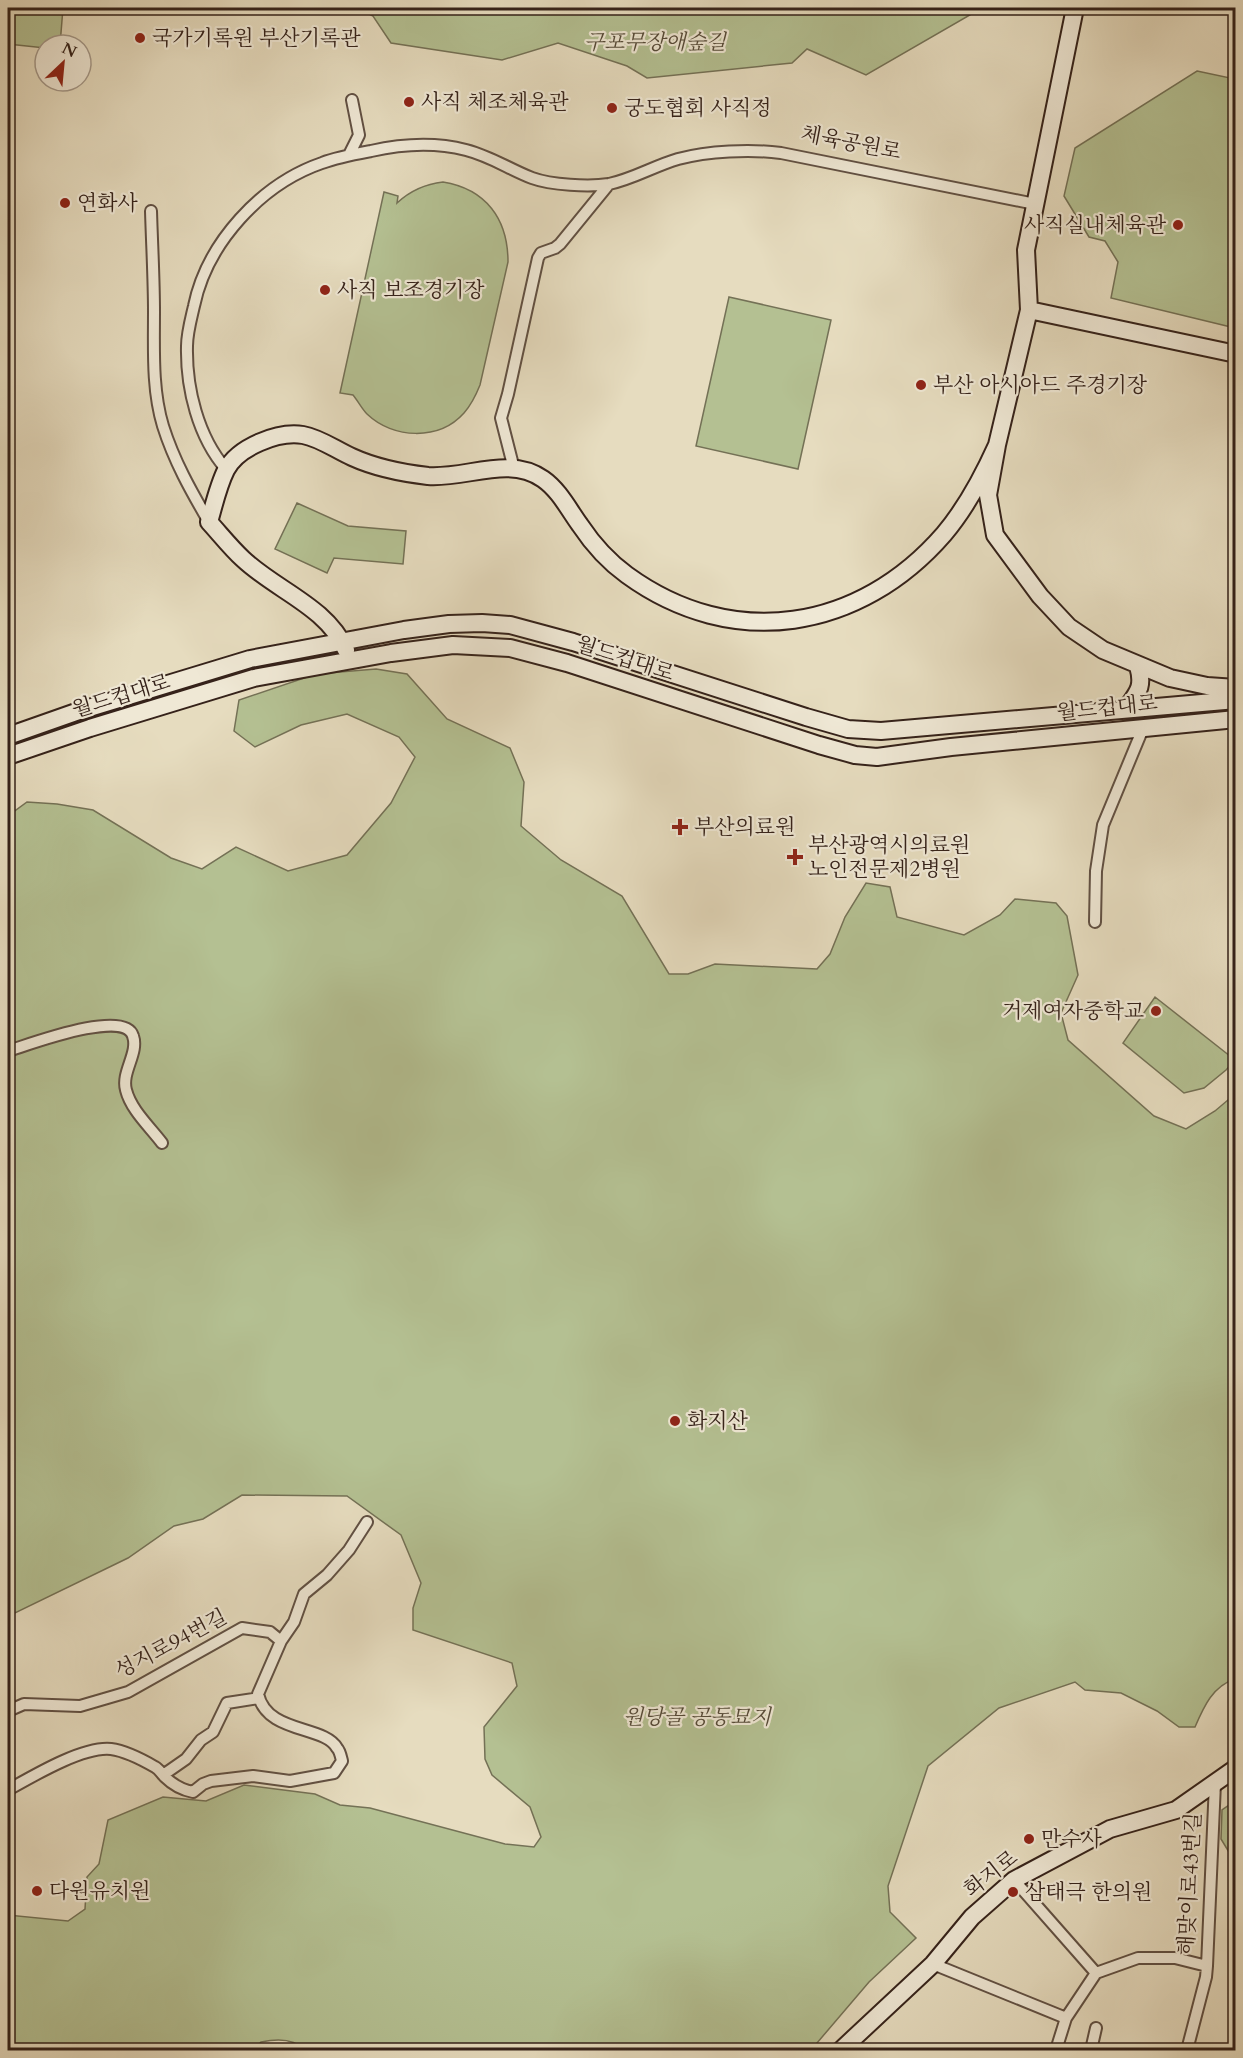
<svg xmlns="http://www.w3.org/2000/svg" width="1243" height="2058" viewBox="0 0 1243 2058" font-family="Cardo,'Noto Serif KR',serif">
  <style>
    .green { fill: #b4c092; stroke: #747156; stroke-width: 1.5 }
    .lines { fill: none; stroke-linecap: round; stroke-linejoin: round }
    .street-casing { stroke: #615043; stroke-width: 14 }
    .secondary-casing { stroke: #35221a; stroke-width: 20 }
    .street { stroke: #efe8d5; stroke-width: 10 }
    .secondary { stroke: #efe8d5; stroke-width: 16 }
    .poi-dot { fill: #8f2418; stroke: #efe8d5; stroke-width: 2 }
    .labels { text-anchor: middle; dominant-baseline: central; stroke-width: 4.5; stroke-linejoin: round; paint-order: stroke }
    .poi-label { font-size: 21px; fill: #35221a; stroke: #efe8d5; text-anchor: start }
    .park-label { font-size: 21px; font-style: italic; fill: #554a38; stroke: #efe8d5 }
    .street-label { font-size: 21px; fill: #35221a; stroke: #efe8d5 }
  </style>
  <rect width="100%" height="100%" fill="#e6dcbf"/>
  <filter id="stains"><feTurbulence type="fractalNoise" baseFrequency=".00333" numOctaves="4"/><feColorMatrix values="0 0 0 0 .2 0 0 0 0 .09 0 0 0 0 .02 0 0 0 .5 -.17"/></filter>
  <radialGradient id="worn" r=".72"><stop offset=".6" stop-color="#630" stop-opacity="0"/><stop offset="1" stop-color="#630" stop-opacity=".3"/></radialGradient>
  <!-- green -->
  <path class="green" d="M8,8H63L60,45H45V48L8,44Z
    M357,8H982L866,75L807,49L792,63L647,78L627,66L558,43L502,60L391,43L373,16Z
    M1197,71L1235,79V328L1111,298L1118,262L1105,241L1089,237L1064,196L1075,148Z
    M443,182C486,189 508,219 508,262L480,385C476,395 471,405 464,413C439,441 393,439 367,414C362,409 358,401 353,395L340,393L384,192L398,196L397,203C411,190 425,184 443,182Z
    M729,297L831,320L798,469L696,446Z
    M297,503L348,526L406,531L403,564L334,558L327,573L275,549Z
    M376,669L407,674L447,719L510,748L524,782L521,826L561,860L622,896L669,974H688L715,964L817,969L830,954L845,917L866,883L890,887L897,917L964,935L1000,915L1015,899L1056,903L1067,916L1078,975L1061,1013L1068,1040L1154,1116L1186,1129L1215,1111L1235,1094V1679C1213,1686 1204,1706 1195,1727H1179L1157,1711L1121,1693L1085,1690L1075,1682L999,1708L928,1766L888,1886L890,1912L916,1938L869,1982L811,2050H304C294,2038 275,2039 261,2042L254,2050H8V1915L68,1921L85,1909L87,1877L99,1864L108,1820L163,1797L206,1801L244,1785L315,1794L340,1805L370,1808L505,1844L534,1847L541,1837L530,1807L492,1775L485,1759L484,1727L517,1686L512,1663L413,1630V1608L421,1583L401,1535L347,1496L242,1495L203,1519L174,1526L128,1558L15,1613L8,1609V816L27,802L57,804L93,810L171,858L202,869L236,847L288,871L347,855L391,803L415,757L399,737L347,714L301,725L255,747L234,731L239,700L316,674Z
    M1155,997L1235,1060L1226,1070L1204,1088L1184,1093L1123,1043Z
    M1235,1801V1862L1221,1839L1222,1810Z"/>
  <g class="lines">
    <defs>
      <path id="street" d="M349,155L359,135L352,100
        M151,211C152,245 154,279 154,312C154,350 152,390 163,426C174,461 191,491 209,522
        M226,469C198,437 186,388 187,346C187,333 191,319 194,306C207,243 261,184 322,163C338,157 355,154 371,151C402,144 435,142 466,150C490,156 509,169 532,178C551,185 589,187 609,184C633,179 654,166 678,159C708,151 750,149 781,153L1035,204
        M514,469L501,418L508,394L538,258L541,253L555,248L560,244L609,184
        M1095,922L1096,871L1103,825L1144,726
        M8,1051C28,1045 125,1008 133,1036C139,1053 121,1072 126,1090C131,1110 150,1127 162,1143
        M8,1711L24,1704L80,1706L128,1692L242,1628L270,1632L281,1641
        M163,1775L186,1759L201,1740L213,1732L227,1703L259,1698
        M8,1790C33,1776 83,1746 111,1749C126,1751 143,1760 155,1767C159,1769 161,1773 165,1777C172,1784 183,1790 193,1792L203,1784L211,1781L253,1776L290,1781L334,1773L342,1761C341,1757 340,1751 337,1748C324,1725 267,1734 258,1694L281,1641L294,1622L304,1594L327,1575L349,1550L367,1522
        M1014,1880L1096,1973
        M933,1964L1066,2018
        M1056,2050L1066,2018L1096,1973L1138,1958H1175L1207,1966L1215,1783
        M1091,2050L1096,2028
        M1187,2050L1206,1977L1207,1966"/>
      <path id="secondary" d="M1075,8L1026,250L1029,310L997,445L988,495L995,535L1040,596L1069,627L1103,650L1170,678L1207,686L1236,688
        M1029,310L1236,354
        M346,650C326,606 277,591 243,559C231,548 220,534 209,522C214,505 218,486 226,470C238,447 278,431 303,435C320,438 336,450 352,457C376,468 402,473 428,476C466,479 509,455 543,479C559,490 569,510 580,525C592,543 609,562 627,575C733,652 860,631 944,534C966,508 983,476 997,445
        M1126,709C1138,692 1144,687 1138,666
        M8,736L79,711L250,659L404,630L449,624L482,623L510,625L573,642L806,717L848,729L881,731L1236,700
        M8,756L90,728L254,678L391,653L453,645L510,648L567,663L819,745L855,755L877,757L951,747L1236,719
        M841,2050L933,1964L972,1917L1014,1880L1110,1829L1176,1810L1236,1768"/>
    </defs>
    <!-- street casing -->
    <use href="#street" class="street-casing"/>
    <!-- secondary casing -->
    <use href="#secondary" class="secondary-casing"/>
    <!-- street -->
    <use href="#street" class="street"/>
    <!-- secondary -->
    <use href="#secondary" class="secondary"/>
  </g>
  <!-- markers -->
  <g class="poi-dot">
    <circle cx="140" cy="38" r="6"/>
    <circle cx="409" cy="102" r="6"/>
    <circle cx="612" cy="108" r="6"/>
    <circle cx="65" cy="203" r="6"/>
    <circle cx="1178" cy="225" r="6"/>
    <circle cx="325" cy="290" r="6"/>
    <circle cx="921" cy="385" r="6"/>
    <path d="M677 818h6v6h6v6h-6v6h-6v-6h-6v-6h6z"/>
    <path d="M792 848h6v6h6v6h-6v6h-6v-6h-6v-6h6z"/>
    <circle cx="1156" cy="1011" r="6"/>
    <circle cx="675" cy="1421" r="6"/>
    <circle cx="1029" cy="1839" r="6"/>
    <circle cx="37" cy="1891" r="6"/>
    <circle cx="1013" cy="1892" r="6"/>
  </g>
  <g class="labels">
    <!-- poi labels -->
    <g class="poi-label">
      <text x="152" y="38">국가기록원 부산기록관</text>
      <text x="421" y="102">사직 체조체육관</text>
      <text x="624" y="108">궁도협회 사직정</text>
      <text x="77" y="203">연화사</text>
      <text x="1166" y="225" text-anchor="end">사직실내체육관</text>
      <text x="337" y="290">사직 보조경기장</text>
      <text x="933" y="385">부산 아시아드 주경기장</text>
      <text x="694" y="827">부산의료원</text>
      <text x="808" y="845">부산광역시의료원<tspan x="808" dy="24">노인전문제2병원</tspan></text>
      <text x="1144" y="1011" text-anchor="end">거제여자중학교</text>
      <text x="687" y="1421">화지산</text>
      <text x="1041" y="1839">만수사</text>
      <text x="49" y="1891">다원유치원</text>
      <text x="1025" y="1892">삼태극 한의원</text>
    </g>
    <!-- park labels -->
    <g class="park-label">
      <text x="655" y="42">구포무장애숲길</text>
      <text x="697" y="1717">원당골 공동묘지</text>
    </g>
    <!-- street labels -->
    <g class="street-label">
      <text transform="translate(851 143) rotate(11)">체육공원로</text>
      <text transform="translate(625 659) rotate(18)">월드컵대로</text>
      <text transform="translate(121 696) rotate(-17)">월드컵대로</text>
      <text transform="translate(1107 708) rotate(-6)">월드컵대로</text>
      <text transform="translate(171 1644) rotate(-28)">성지로94번길</text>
      <text transform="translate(991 1874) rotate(-38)">화지로</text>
      <text transform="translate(1190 1884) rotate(-87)">해맞이로43번길</text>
    </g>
  </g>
  <!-- margin -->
  <rect width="1243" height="2058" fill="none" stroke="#e6dcbf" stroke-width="30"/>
  <rect x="9" y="9" width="1225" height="2040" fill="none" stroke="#35221a" stroke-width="3"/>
  <rect x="15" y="15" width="1213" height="2028" fill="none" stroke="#35221a" stroke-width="1.5"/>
  <!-- north arrow -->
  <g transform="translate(63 63) rotate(26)"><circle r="28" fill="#efe8d5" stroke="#a5998a" stroke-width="1.5"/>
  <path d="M0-4.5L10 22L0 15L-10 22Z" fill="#8f2418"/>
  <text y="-9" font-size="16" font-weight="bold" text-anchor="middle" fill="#35221a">N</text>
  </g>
  <rect width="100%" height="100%" filter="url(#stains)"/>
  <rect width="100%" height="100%" fill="url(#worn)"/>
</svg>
